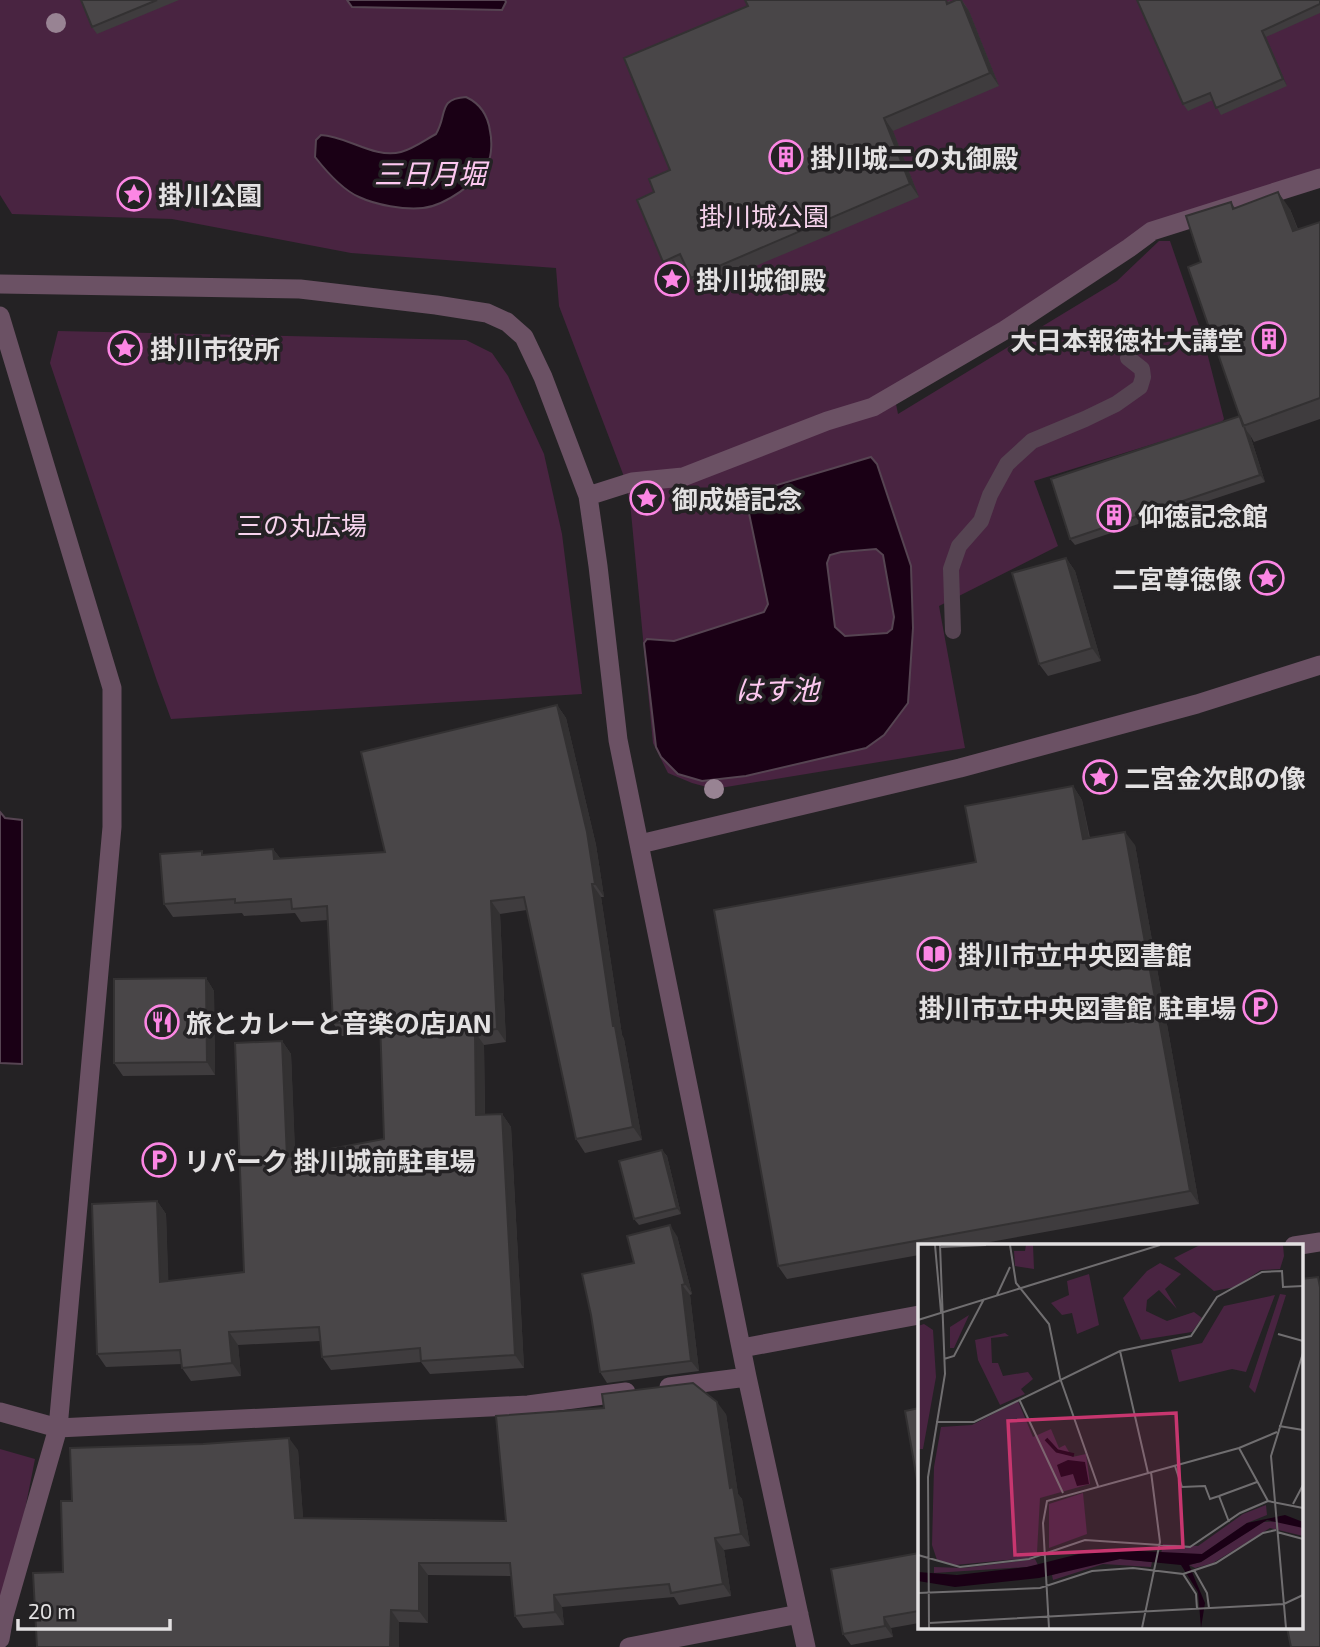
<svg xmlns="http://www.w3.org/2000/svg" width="1320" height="1647" viewBox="0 0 1320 1647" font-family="'Exo 2','Noto Sans JP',sans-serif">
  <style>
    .green { fill: #492441 }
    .water { fill: #1a0015; stroke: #564452; stroke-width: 2; fill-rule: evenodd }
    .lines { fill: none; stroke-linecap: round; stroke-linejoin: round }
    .stream { stroke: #564452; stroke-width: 16 }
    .minor { stroke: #6b5164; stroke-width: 19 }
    .tree { fill: #988393 }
    .wall { fill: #3f3c3e }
    .shaded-wall { fill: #333132 }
    .building { fill: #494648; stroke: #333132; stroke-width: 2 }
    .labels { text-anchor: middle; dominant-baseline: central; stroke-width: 7; stroke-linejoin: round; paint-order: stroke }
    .poi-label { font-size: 26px; font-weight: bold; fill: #e3e1e2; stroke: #242224; text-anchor: start }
    .park-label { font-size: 26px; fill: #f7d3ed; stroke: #242224 }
    .water-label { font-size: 28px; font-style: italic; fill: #fdc8f0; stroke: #242224 }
    .inset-river { fill: none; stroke: #1a0015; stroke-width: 3.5 }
    .inset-road { fill: none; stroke: #706e70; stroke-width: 2 }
    .view { fill: #c7366f; fill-opacity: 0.15; stroke: #c7366f; stroke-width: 3.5 }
    .inset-edge { fill: none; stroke: #e3e1e2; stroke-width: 3.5 }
  </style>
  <rect width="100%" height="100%" fill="#242224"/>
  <!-- green -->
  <path class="green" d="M0,0H1320V173L1167,226L893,389L898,414L1117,281L1159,241H1170L1203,337L1224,419L1221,423L1034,481L1058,546L939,606L965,748L714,789L692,783L668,773L653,743L630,502L623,474L559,306L556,268L351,253L172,219L12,214L0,195Z
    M58,331L466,340L492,353L508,376L544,454L562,534L582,694L171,719L157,681L50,363Z
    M0,1449L35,1459L0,1637Z"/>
  <!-- water -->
  <path class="water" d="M347,0H505L506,2L502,10L352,7Z
    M466,97C481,104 488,116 490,131C492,140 492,154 488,163C479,182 444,206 423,208C404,210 376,205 359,197C343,190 326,171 315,157L316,140L321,135C347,136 374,159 401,152C413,149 425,140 436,134C448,114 437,99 466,97Z
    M871,457L877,464L911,566L913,628L908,703L884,735L866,748L746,776L702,781L678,774L661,757L656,747L644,643L647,639L674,641L764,612L768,604L746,499L750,493ZM876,549L883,555L894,617L892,629L887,633L845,636L835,627L827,563L830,555L841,552Z
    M0,812L5,818L22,820V1064L0,1063Z"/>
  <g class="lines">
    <!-- stream -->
    <path class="stream" d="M953,631L951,569L959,546L981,521L990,495L1007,464L1032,441L1085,419L1116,404L1140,387L1143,377L1142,369L1128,358"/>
    <!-- minor -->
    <path class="minor" d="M0,284L300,289L436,305L487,313L507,322L524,337L543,377L588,496L598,566L618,740L747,1377L806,1647
      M0,316L112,688V827L58,1428L4,1616L0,1639
      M588,496L632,482L683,477L827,421L873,407L1005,330L1129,248L1152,231L1320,178
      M640,844L960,768L1197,704L1320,665
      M1294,1246L1320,1242
      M742,1348L919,1315
      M669,1387L747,1377
      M0,1412L58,1428L528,1405L626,1392
      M629,1647L799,1614"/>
  </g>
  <!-- trees -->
  <g class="tree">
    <circle cx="56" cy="23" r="10"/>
    <circle cx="714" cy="789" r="10"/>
  </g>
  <!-- wall -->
  <path class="wall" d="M81,0H179L97,34L92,27Z
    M950,0V2L956,0H962L969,11L999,86L893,131L919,197L699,290L691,278L686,268L672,274L663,262L654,192L670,170Z
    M1137,0H1320V13L1266,37L1287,86L1221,115L1213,100L1188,111L1183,104Z
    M1231,202L1235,208L1290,209L1298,229L1320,222V419L1254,442L1250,435L1265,482L1075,545L1070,539L1240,416L1201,262Z
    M1066,558L1075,571L1101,661L1048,676L1039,664Z
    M557,705L566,718L596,845L604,897H601L622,1035L624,1039L642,1140L585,1153L576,1139L527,910L500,914L506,1042L484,1045L485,1115L502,1114L511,1127L524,1368L430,1374L421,1362L331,1370L322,1357L320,1341L238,1345L241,1376L191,1381L182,1368V1364L106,1367L97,1354L157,1201L166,1214L168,1281L244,1272L282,1041L291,1054L295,1156L384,1139L381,1035L342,1036L333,1023L328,920L301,922L295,913L244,916L242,913L173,917L164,904L204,855L273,849L280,858L385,852Z
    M1073,786L1082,800L1090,838L1135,845L1199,1204L968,1246H919V1255L787,1279L778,1266L976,862Z
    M206,978L214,991L215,1075L123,1076L114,1063Z
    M662,1150L667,1156L681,1214L639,1225L634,1219Z
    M677,1236L692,1294L690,1295L699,1371L607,1383L600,1372L634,1263Z
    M726,1414L738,1494L742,1499L750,1546L724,1550L731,1596L679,1605L674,1597L562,1607L564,1625L523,1628L515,1616L511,1576L428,1575V1623L399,1622V1647H37L63,1572L72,1501L203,1444L298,1450L303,1518L506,1521Z
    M919,1553V1623L891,1628L893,1637L851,1645L843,1634Z"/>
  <!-- shaded-wall -->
  <path class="shaded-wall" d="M961,0L969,11L999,86L990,73Z
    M1262,31L1266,37L1287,86L1283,79Z
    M884,118L893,131L919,197L910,184Z
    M1278,192L1290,209L1304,247L1293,231Z
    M1245,429L1250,435L1265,482L1260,475Z
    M1066,558L1075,571L1101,661L1092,648Z
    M557,705L566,718L596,845L604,897L595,884Z
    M1073,786L1082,800L1092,853L1083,839Z
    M1125,832L1135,845L1199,1204L1190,1191Z
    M273,849L283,862L274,859Z
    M592,884L601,897L622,1035L624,1039L642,1140L633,1127L613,1026Z
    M491,901L500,914L506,1042L497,1029Z
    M206,978L214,991L215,1075L207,1062Z
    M475,1032L484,1045L485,1128L476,1115Z
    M282,1041L291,1054L296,1171L287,1157Z
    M502,1114L511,1127L524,1368L515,1355Z
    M662,1150L667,1156L681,1214L677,1208Z
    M157,1201L166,1214L169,1295L160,1282Z
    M670,1225L677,1236L692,1294L685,1284Z
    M682,1285L690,1295L699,1371L691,1361Z
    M229,1332L238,1345L241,1376L232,1363Z
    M717,1402L726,1414L738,1494L742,1499L750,1546L741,1534L730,1488Z
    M289,1438L298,1450L304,1530L295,1518Z
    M715,1538L724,1550L731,1596L723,1584Z
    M419,1563L428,1575V1623L419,1611Z
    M554,1595L562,1607L564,1625L555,1612Z
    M391,1610L399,1622V1647H390Z
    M884,1617L891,1628L893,1637L885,1626Z"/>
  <!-- building -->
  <path class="building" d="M81,0H157L92,27Z
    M745,0H946L947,4L956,0H961L990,73L884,118L910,184L691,278L680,254L663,262L637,200L654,192L649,179L670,170L624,58L748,6Z
    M1137,0H1320V4L1262,31L1283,79L1216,108L1210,93L1183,104Z
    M1278,192L1293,231L1320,222V398L1243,426L1188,267L1201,262L1186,216L1231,202L1233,209Z
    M1240,416L1245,429L1260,475L1070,539L1051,479Z
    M1066,558L1092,648L1039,664L1012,573Z
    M557,705L587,832L595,884H592L613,1026H615L633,1127L576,1139L524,897L491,901L497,1029L475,1032L476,1115L502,1114L515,1355L421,1361L420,1348L322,1357L319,1327L229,1332L232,1363L182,1368L180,1350L97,1354L92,1204L157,1201L160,1282L244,1272L235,1043L282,1041L287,1157L384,1139L380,1021L333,1023L327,906L292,909L291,899L235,903V899L164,904L160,854L202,851V855L273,849L274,859L385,852L361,752Z
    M1073,786L1083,839L1125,832L1190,1191L778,1266L714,910L976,862L965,806Z
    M206,978L207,1062L114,1063V979Z
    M662,1150L677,1208L634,1219L619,1161Z
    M670,1225L685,1284L682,1285L691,1361L600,1372L591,1315L582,1274L634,1263L627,1236Z
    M1318,1277L1320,1287V1647H1291L1287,1628H1301V1279Z
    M693,1383L717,1402L730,1488L733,1487L741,1534L715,1538L723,1584L671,1593L669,1584L554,1595L555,1612L515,1616L510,1563H419V1611L391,1610L390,1647H37L33,1573L63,1572L61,1501H72L70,1448L203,1444L289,1438L295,1518L506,1521L496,1416L604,1408L602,1394Z
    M919,1408V1491L905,1411Z
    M919,1553V1611L884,1617L885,1626L843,1634L831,1569Z"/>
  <!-- icons -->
  <defs>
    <symbol id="building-ring" viewBox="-11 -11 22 22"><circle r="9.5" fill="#242224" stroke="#fc86e4" stroke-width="1.5"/><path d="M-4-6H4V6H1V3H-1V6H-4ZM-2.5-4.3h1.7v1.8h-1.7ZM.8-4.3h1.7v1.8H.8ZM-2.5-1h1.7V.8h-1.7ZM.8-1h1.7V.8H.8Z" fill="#fc86e4"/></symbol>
    <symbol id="sight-ring" viewBox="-11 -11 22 22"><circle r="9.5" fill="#242224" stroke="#fc86e4" stroke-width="1.5"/><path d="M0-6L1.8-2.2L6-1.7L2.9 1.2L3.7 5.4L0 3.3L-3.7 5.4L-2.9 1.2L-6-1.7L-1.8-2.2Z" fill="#fc86e4"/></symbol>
    <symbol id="library-ring" viewBox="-11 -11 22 22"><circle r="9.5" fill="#242224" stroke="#fc86e4" stroke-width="1.5"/><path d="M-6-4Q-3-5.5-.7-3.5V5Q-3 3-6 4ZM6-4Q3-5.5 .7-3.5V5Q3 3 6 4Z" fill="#fc86e4"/></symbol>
    <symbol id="parking-ring" viewBox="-11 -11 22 22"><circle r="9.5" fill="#242224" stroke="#fc86e4" stroke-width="1.5"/><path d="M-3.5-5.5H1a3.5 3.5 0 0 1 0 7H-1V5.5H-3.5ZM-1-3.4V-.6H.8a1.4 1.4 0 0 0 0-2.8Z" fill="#fc86e4"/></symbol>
    <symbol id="restaurant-ring" viewBox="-11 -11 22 22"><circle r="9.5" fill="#242224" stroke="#fc86e4" stroke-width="1.5"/><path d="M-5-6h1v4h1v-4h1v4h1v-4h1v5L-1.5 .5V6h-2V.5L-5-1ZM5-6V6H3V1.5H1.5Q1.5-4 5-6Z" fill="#fc86e4"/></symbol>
  </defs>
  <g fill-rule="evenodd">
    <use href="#building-ring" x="767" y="138" width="38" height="38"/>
    <use href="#sight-ring" x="115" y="175" width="38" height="38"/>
    <use href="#sight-ring" x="653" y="260" width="38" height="38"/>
    <use href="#building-ring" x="1250" y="320" width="38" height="38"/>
    <use href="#sight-ring" x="106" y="329" width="38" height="38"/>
    <use href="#sight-ring" x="628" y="479" width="38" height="38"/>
    <use href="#building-ring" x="1095" y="496" width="38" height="38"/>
    <use href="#sight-ring" x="1248" y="559" width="38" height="38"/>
    <use href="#sight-ring" x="1081" y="758" width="38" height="38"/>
    <use href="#library-ring" x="915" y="935" width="38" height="38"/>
    <use href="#parking-ring" x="1241" y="988" width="38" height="38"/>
    <use href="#restaurant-ring" x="143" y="1003" width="38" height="38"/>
    <use href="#parking-ring" x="140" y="1141" width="38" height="38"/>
  </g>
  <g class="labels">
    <!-- poi labels -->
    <g class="poi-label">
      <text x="810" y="157">掛川城二の丸御殿</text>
      <text x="158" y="194">掛川公園</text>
      <text x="696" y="279">掛川城御殿</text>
      <text x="1244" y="339" text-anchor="end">大日本報徳社大講堂</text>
      <text x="150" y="348">掛川市役所</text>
      <text x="672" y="498">御成婚記念</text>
      <text x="1138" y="515">仰徳記念館</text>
      <text x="1242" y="578" text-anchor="end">二宮尊徳像</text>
      <text x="1124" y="777">二宮金次郎の像</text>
      <text x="958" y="954">掛川市立中央図書館</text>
      <text x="1236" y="1007" text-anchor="end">掛川市立中央図書館 駐車場</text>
      <text x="186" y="1022">旅とカレーと音楽の店JAN</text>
      <text x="184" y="1160">リパーク 掛川城前駐車場</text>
    </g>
    <!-- park labels -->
    <g class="park-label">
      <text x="764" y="215">掛川城公園</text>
      <text x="302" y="524">三の丸広場</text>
    </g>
    <!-- water labels -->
    <g class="water-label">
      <text x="430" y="173">三日月堀</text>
      <text x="777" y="689">はす池</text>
    </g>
  </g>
  <!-- overview -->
  <g transform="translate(918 1244)">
    <rect width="385" height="385" fill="#242224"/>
    <path d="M108,1H115L116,25L97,22L96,7H107ZM282,1H365L366,12L362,25L343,26L317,43L296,47L256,14ZM242,19L263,30L247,45L259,65L241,46L229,56L228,67L249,77L276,68L284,74L274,88L223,96L205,54L229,27ZM171,30L181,81L159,90L154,69L144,71L133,59L151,51L149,37ZM362,50L368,51L337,149L331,143ZM357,51L328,128L314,125L261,138L253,106L284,99L306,62ZM51,71L36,104H32V83ZM6,80L15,86L18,133L5,205H0V82ZM87,89L91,92L73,94L74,119H80L85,132L110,128L115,135L103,145L107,150L82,161L60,116L57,96ZM100,157L115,193L133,185L141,204L147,201L154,213L168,210L172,240L122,254L119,309L112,314L37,321L19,316L14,301L16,223L23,183L54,181ZM165,249L169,290L131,304V260ZM348,261L349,271L329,279L284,310H243L245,300L280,302L325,270ZM368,277L385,284V292L352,284L295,319L277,324L271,321L283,318L345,278ZM117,315L120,321L109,323L16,329V323L45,324ZM202,315L234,318L233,323L185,320L135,336L134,331L179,317Z" fill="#492441"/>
    <path d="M150,216L167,218L171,240L159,242L155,230L143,233L139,221ZM367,271L385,278V284L349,276L283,318L271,321L287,359L283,384L280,348L263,321L202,315L121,334L37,343L0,337V328L39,331L109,323L181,305L284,310L329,279Z" fill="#1a0015"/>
    <path class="inset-river" d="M128,195L139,207L156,211"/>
    <path class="inset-road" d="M17,1L23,68M92,1L98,39L131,80L142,134L180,242M23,3L68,1M79,51L92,23M0,76L242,1M360,90L385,97M202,107L230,229M26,115L36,112L66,55M101,155L145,249M18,178H56L202,107L273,92L299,53L344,28L364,27L365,43L385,42M361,182L385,186M321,204L350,257L385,264M257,222L264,243L287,242L292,255L301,252L311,278M301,252L339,238M375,260L385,241M359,288L385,295M0,311L42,323L111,315L167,296L272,303L322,269L350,257M276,326L289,349L291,364M265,330L298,319L345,289L358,286M0,349L122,344L174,327L215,324L265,330L278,350L279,365M11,379L366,360L385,351M11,384L10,233L27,130L22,1M131,384L125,279L129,257L321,204L359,188M224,384L242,298L233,228M368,384L353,212L385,109"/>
    <path class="view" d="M258,169L265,303L97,311L90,177Z"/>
    <rect width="385" height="385" class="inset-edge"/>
  </g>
  <!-- scale -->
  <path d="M18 1619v10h152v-10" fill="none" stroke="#e3e1e2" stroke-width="3.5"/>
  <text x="28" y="1619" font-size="21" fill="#e3e1e2" stroke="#242224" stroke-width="5" paint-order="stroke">20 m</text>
</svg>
